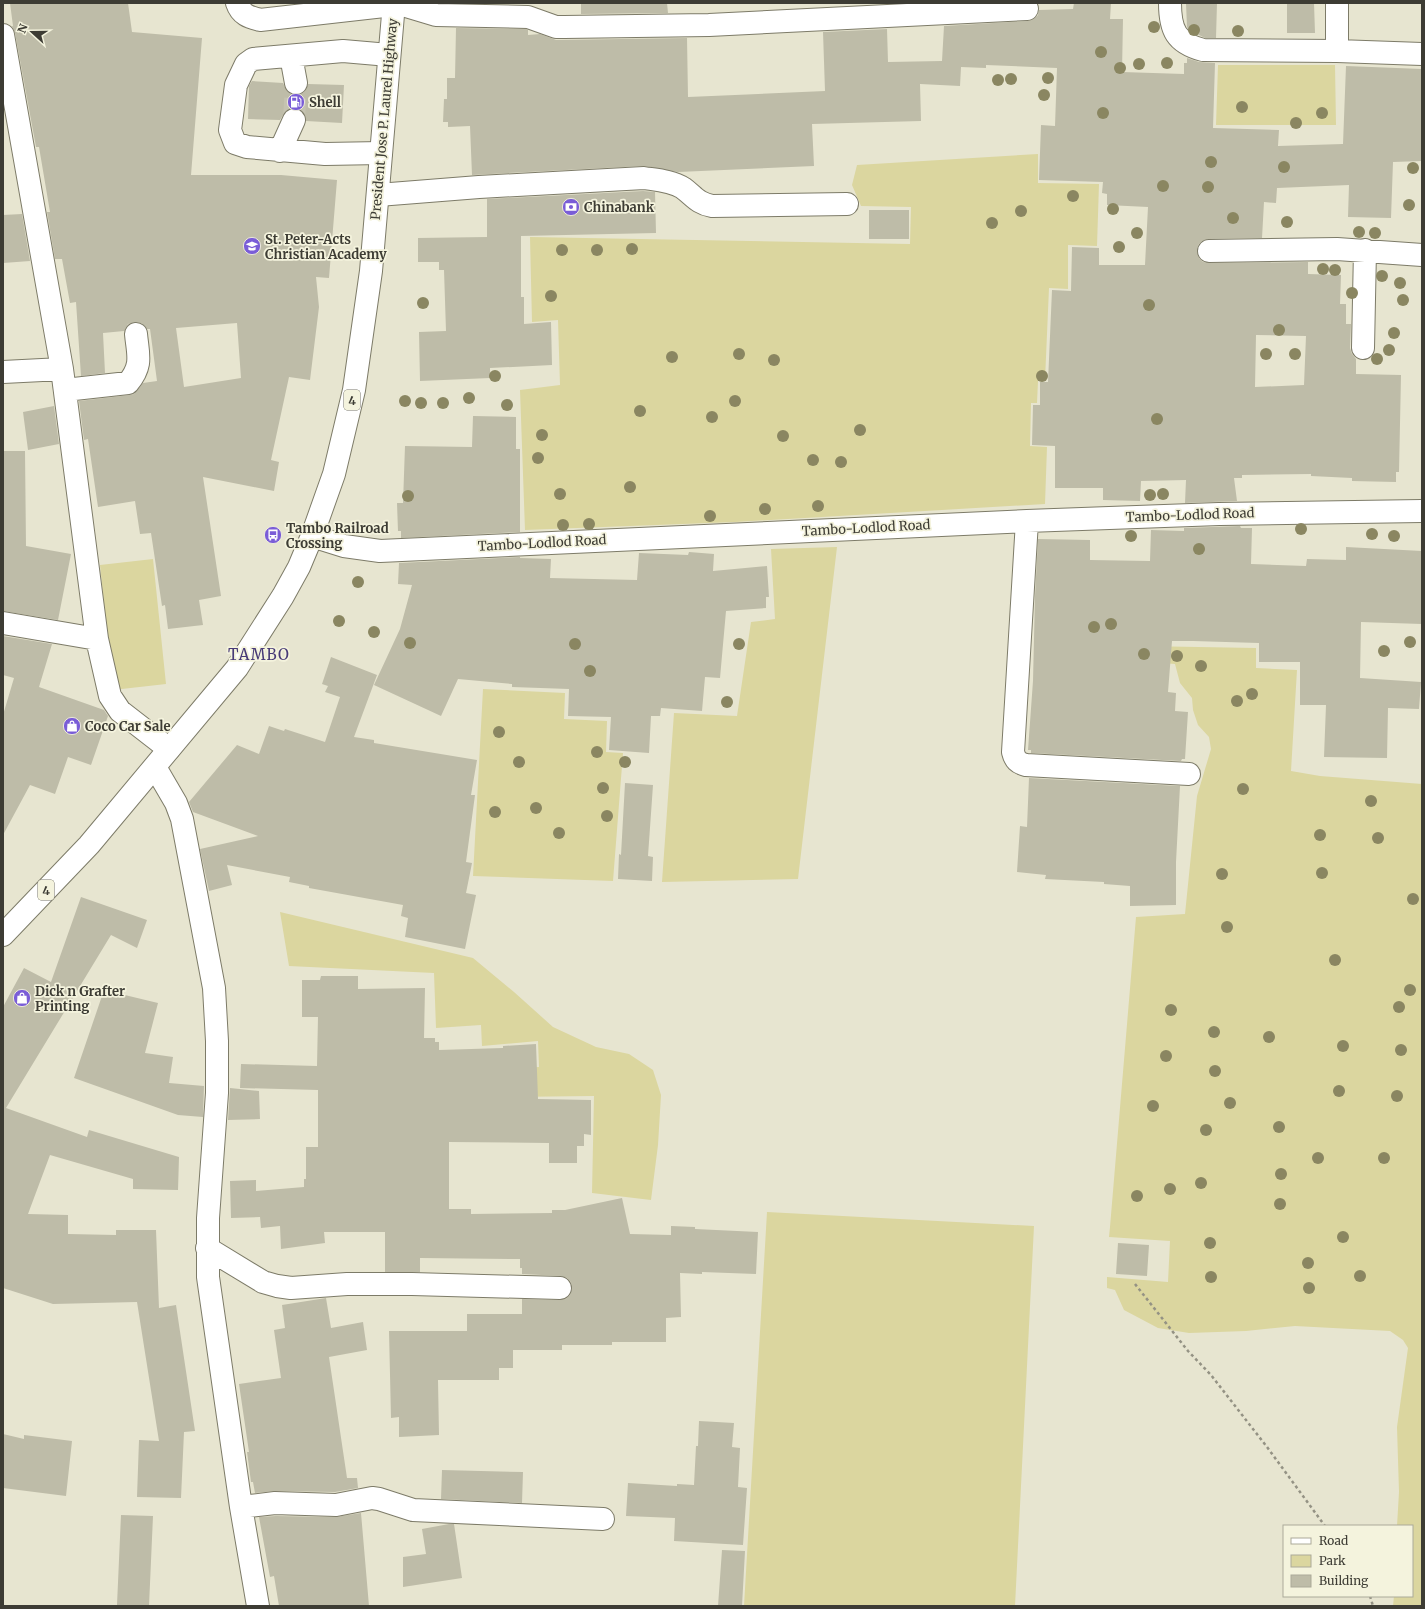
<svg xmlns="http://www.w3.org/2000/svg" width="1425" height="1609" viewBox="0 0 1425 1609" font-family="Merriweather,serif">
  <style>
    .green { fill: #dbd69f }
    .building { fill: #bebca8; fill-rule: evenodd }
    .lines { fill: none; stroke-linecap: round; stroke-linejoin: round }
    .minor-tunnel { stroke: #c5c3b1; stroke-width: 22; stroke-dasharray: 22 11; stroke-linecap: butt }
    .minor-casing { stroke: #7d7b68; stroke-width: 24 }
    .highway-casing { stroke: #7d7b68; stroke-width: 24 }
    .path { stroke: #949284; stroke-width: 2.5; stroke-dasharray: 3 3; stroke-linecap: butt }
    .minor { stroke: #fff; stroke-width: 22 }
    .highway { stroke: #fff; stroke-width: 22 }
    .tree { fill: #8a8661 }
    .labels { text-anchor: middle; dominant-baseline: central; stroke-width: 3.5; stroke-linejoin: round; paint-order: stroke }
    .shield { fill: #f4f3dd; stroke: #747367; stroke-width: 1 }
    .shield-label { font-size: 12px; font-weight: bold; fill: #3d3c34 }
    .poi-label { font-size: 13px; font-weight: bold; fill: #3d3c34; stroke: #f4f3dd; text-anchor: start }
    .street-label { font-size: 13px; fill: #3d3c34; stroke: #f4f3dd }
    .quarter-label { font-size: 15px; letter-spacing: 1px; fill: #473a77; stroke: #f4f3dd }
  </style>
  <rect width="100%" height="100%" fill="#e7e5d0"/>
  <!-- green -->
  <path class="green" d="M1218,65H1335L1336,125H1216Z
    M1038,154V183L1099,184L1097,246L1068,245V289L1049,288L1045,380L1038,381L1037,403H1031L1030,446L1047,447L1045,504L735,522L525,530L520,390L560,385L558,320L532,322L530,237L910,244L911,207L861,206L852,185L857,165Z
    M837,547L798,879L662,882L674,713L737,716L751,622L775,619L771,549Z
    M153,559L166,684L113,690L100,565Z
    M1141,646L1256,648V668L1297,670L1291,771L1320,776L1422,784V1606H1393L1394,1596H1412V1526H1397L1399,1492L1397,1427L1408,1348L1403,1340L1390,1331L1295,1326L1246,1331L1189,1333L1158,1328L1124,1310L1115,1290L1107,1288V1277L1168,1282L1170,1241L1109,1237L1110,1227L1136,917L1185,914L1197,796L1211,749L1209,737L1198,725L1193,710L1192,698L1180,683L1175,664L1138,661Z
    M483,689L565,693L564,719L607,721L606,752L623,753L613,881L473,876Z
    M280,912L473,958L514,992L553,1027L596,1047L629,1054L653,1070L661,1095L658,1145L651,1200L592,1193L594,1096L506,1097L505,1069L539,1067L538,1041L482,1046L481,1025L436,1028L434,973L289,966Z
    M767,1212L1034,1226L1015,1606H744Z"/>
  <!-- building -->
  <path class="building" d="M10,3H128L132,32L202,38L191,175H281L337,180L329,278L316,277L319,307L310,380L289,377L271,460L279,462L274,491L203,477L221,596L199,600L203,625L168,629L165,605L162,606L151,533L140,534L135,501L98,507L88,439L84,440L79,401L130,395L134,394L143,383L157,381L150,329H147L141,323L135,322L128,324L124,331L103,333L105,373L81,376L76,302L70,303L62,259H55L47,212H50L39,147H36L15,33L12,26H13ZM237,323L241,378L184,387L176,328Z
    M581,3H667L668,13L581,14Z
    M1074,3H1111L1110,19H1123L1122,72L1184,74V63H1187V58L1199,62L1215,63L1213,128L1279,130L1278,146L1343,144L1346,66L1422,69V161L1393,162L1391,218L1348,217L1349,185L1277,188L1276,203L1264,202L1262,238L1208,239L1202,241L1198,245L1197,251L1199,258L1203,262L1209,263L1308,262V274L1341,275L1340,304H1346V324H1351L1350,348L1352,354L1356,359V374L1401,375L1399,472H1396V482L1352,481V478L1311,476V474L1242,475V478H1234L1237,501L1185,503L1186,480L1141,481L1140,501L1103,500V488H1055V446L1032,445L1033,405H1040V382H1048L1052,290L1071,291L1072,247L1099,248V265H1145L1148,207L1107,205V194L1102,193L1103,182L1039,180L1041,125L1055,126L1057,68L986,65V68L961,67L960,86L920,84L921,121L812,124L814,166L678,172L643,166L472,175L470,126L448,127V122H443L444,99H447V78H455L456,28L526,29L528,30V35L540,34L556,40L687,38L688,97L735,95L825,91L823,32L887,29L888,62L942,61L944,26L1028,21L1034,19L1038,15L1039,10L1073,9ZM1256,335L1306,336L1304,385L1255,387Z
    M1186,3H1217L1216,38H1205L1189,30L1187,27Z
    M1287,3H1314L1315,33H1287Z
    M252,81L283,83L287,91L292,95H298L304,92L308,84L344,85L342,123L306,121L304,112L299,109L293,108L286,110L280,120L248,119L249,86Z
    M643,191L655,192L656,233L521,236V297H524V324L551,322L552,365L490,368V378L420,381L419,332L446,331L444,270H439V262H418V238L487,237V199Z
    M869,210H909V239H869Z
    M22,214L30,261L3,263V215Z
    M54,406L59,444L28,450L23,412Z
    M473,416L516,417V449H520V532L401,538V531H398L397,503H403L405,446L472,447Z
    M3,451H25L26,546L71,554L58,620L3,611Z
    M1240,526L1241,528H1252L1251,564L1306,566L1307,559L1346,560V547L1422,551V624L1361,622L1360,678L1421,682L1419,709L1388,708L1387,758L1324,757L1326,705H1300V662H1259V643L1193,641H1172L1168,692L1176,693L1175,711L1188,712L1185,759H1182L1181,761L1031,753V750H1028L1033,681L1035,596L1038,539L1090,540V560L1150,561L1151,530L1184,531V528Z
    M689,552L714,554L713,571L767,566L769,597H766V608L726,611L720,678L705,677L702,711L661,708L660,716H651L649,753L609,750L611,717L568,716L569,689L512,687V684L458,679L441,716L374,685L400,629L412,585L398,584L399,563L520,557V558L551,559L550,578L637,580L639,553L688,555Z
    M3,636L52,644L39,687L104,710L108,716L91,765L68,757L55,794L30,785L3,835V715L14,678L3,675Z
    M331,657L377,675L354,737L374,740V743L477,760L471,795H475L466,862L472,863L466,893L476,895L465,949L405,937L408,918L401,916L403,905L309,888V886L289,882L290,877L227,865L232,885L209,891L200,849L258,836L193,812L189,802L237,745L259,754L269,726L284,731L285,729L325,742L340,697L325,692L328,686L322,684Z
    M1029,778L1180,786L1176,862V905L1130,906V886L1104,884V882L1045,879L1046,875L1017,872L1020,826L1027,827Z
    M625,783L653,785L648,856L653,857L652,881L618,879L619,854L621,855Z
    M81,897L147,920L137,948L111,935L6,1108L87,1137L89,1130L179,1157L178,1190L133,1189V1179L50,1155L28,1214L68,1215V1234L116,1235V1230H156L159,1308L176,1305L195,1431L184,1432L181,1498L137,1497L139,1440L159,1441L137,1302L53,1304L3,1288V1007L24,968L51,982Z
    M321,976H358V989L425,988L424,1038H435V1042H439V1050L503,1048V1046L536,1044L538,1099L591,1100V1135L584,1134V1146H577V1163H549V1143L449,1142V1209H471V1214L552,1213V1210H565L622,1198L630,1234L671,1235V1226L695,1227V1229L758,1232L756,1274L702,1272V1274L680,1273L681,1317L666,1318V1342H612V1345H562V1350H513V1368H499V1380H438L439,1435L399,1437V1417L391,1418L389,1331H467V1314H522V1299L560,1300L566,1299L570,1295L572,1288L571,1282L567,1278L561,1276L522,1274V1268H520V1259L420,1258V1272H385V1232H324L325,1243L281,1249L280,1226L261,1228L260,1217L231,1218L230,1181L256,1180V1191L304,1187V1179H306V1147H318V1090L240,1088L241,1064L317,1066L318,1017H302V980H320Z
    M104,990L158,1003L145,1053L173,1057L169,1083L204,1086L203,1117L178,1115L74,1078Z
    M230,1088L259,1091L260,1119L228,1120Z
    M1118,1243L1149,1245L1147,1276L1116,1274Z
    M326,1298L331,1328L363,1322L367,1350L329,1357L347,1478H357L358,1488L335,1492L275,1491L255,1493L253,1482H251L247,1452H249L239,1384L281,1378L274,1330L285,1328L282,1305Z
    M699,1421L734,1423L732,1447L740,1448L738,1487L747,1488L743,1545L674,1541L675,1518L626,1516L628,1483L677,1486V1484L694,1485L696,1446H698Z
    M3,1434L24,1439V1435L72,1441L66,1496L3,1488Z
    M442,1470L523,1472L522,1503L441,1499Z
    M361,1513L369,1606H279L274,1576L270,1577L259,1517L276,1516L336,1517Z
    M121,1515L153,1516L149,1606L117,1605Z
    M449,1524H454L462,1578L403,1587V1557L426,1554L422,1529Z
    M722,1550L745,1551L742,1606H718Z"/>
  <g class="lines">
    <!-- minor-tunnel -->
    <path class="minor-tunnel" d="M294,120L296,83"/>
    <defs>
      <path id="minor" d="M237,3C241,15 249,17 260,20L393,5L406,6L436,15L528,17L556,27H564L709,25L1027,9
        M1170,3C1170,30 1176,43 1203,50L1337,51L1422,54
        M3,35L62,369L97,639L110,696L120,711L169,749
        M1337,51V3
        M291,56L296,83
        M280,151L294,120
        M381,153L325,154L247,147L235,143L230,130L236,85L246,64L253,59L343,51L389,55
        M378,195L479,187L644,178C657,180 672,181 683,188C694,196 697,203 712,206L847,204
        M1209,251L1337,249L1422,255
        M1363,348L1365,250
        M3,372L62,369
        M65,390L128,383C143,365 138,355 136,334
        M1027,521L1013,752C1015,760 1018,763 1026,765L1189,774
        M312,536L344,546L380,551L1027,521L1219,514L1422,511
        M3,623L97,639
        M155,767L176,803L182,819L214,988L217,1041V1093L208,1218V1277L241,1507L258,1606
        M207,1248L263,1282L277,1286L291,1288L347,1284H412L560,1288
        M241,1507L275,1503L336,1505L372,1498L379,1499L413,1510L603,1519"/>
      <path id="highway" d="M3,935L89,845L237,668L283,596L299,567L312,536L334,474L354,390L371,271L394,3"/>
    </defs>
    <!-- minor casing -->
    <use href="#minor" class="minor-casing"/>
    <!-- highway casing -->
    <use href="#highway" class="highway-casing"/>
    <!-- path -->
    <path class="path" d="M1135,1284L1188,1351L1211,1375L1267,1447L1325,1526
      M1370,1596L1373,1606"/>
    <!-- minor -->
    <use href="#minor" class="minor"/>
    <!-- highway -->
    <use href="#highway" class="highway"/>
  </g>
  <!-- trees -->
  <g class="tree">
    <circle cx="1154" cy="27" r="6"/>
    <circle cx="1194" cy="30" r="6"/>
    <circle cx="1238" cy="31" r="6"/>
    <circle cx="1101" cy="52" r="6"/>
    <circle cx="1167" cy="63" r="6"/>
    <circle cx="1139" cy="64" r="6"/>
    <circle cx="1120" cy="68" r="6"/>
    <circle cx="1048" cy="78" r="6"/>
    <circle cx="1011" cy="79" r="6"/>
    <circle cx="998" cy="80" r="6"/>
    <circle cx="1044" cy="95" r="6"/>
    <circle cx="1242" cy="107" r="6"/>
    <circle cx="1103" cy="113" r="6"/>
    <circle cx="1322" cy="113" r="6"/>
    <circle cx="1296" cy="123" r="6"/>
    <circle cx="1211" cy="162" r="6"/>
    <circle cx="1284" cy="167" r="6"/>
    <circle cx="1413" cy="168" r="6"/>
    <circle cx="1163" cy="186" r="6"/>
    <circle cx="1208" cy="187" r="6"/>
    <circle cx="1073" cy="196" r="6"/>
    <circle cx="1409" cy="205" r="6"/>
    <circle cx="1113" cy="209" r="6"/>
    <circle cx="1021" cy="211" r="6"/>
    <circle cx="1233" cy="218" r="6"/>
    <circle cx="1287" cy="222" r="6"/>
    <circle cx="992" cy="223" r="6"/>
    <circle cx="1359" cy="232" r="6"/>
    <circle cx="1137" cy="233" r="6"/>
    <circle cx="1375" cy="233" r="6"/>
    <circle cx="1119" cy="247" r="6"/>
    <circle cx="632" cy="249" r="6"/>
    <circle cx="562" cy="250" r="6"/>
    <circle cx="597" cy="250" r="6"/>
    <circle cx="1323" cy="269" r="6"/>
    <circle cx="1335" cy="270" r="6"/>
    <circle cx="1382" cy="276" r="6"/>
    <circle cx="1400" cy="283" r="6"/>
    <circle cx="1352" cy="293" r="6"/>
    <circle cx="551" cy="296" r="6"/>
    <circle cx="1403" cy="300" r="6"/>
    <circle cx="423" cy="303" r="6"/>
    <circle cx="1149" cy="305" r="6"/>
    <circle cx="1279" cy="330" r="6"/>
    <circle cx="1394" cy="333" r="6"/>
    <circle cx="1389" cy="350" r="6"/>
    <circle cx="739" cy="354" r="6"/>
    <circle cx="1266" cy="354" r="6"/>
    <circle cx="1295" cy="354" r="6"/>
    <circle cx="672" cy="357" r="6"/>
    <circle cx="1377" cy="359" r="6"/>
    <circle cx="774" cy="360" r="6"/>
    <circle cx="495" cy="376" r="6"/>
    <circle cx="1042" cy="376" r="6"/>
    <circle cx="469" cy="398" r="6"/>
    <circle cx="405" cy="401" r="6"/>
    <circle cx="735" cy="401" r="6"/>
    <circle cx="421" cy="403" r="6"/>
    <circle cx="443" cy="403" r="6"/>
    <circle cx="507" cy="405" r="6"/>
    <circle cx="640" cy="411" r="6"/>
    <circle cx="712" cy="417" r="6"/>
    <circle cx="1157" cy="419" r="6"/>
    <circle cx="860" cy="430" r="6"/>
    <circle cx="542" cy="435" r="6"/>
    <circle cx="783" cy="436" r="6"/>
    <circle cx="538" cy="458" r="6"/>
    <circle cx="813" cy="460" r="6"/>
    <circle cx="841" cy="462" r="6"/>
    <circle cx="630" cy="487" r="6"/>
    <circle cx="560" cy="494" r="6"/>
    <circle cx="1163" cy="494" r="6"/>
    <circle cx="1150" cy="495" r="6"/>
    <circle cx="408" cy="496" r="6"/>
    <circle cx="818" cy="506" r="6"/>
    <circle cx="765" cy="509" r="6"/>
    <circle cx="710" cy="516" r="6"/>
    <circle cx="589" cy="524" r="6"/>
    <circle cx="563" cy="525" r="6"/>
    <circle cx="1301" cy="529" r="6"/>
    <circle cx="1372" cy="534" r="6"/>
    <circle cx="1131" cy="536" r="6"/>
    <circle cx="1394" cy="536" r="6"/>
    <circle cx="1199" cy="549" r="6"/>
    <circle cx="358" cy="582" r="6"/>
    <circle cx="339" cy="621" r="6"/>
    <circle cx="1111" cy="624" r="6"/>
    <circle cx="1094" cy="627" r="6"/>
    <circle cx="374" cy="632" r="6"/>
    <circle cx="1410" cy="642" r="6"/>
    <circle cx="410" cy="643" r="6"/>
    <circle cx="575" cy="644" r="6"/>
    <circle cx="739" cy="644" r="6"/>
    <circle cx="1384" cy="651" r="6"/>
    <circle cx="1144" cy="654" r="6"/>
    <circle cx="1177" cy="656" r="6"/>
    <circle cx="1201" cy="666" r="6"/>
    <circle cx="590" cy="671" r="6"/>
    <circle cx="1252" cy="694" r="6"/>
    <circle cx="1237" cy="701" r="6"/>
    <circle cx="727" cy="702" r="6"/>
    <circle cx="499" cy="732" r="6"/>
    <circle cx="597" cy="752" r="6"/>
    <circle cx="519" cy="762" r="6"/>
    <circle cx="625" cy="762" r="6"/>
    <circle cx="603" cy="788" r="6"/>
    <circle cx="1243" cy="789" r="6"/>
    <circle cx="1371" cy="801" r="6"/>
    <circle cx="536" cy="808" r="6"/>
    <circle cx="495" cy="812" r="6"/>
    <circle cx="607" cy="816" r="6"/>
    <circle cx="559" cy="833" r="6"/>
    <circle cx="1320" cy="835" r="6"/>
    <circle cx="1378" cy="838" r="6"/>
    <circle cx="1322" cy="873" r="6"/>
    <circle cx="1222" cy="874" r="6"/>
    <circle cx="1413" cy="899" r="6"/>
    <circle cx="1227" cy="927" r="6"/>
    <circle cx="1335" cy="960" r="6"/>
    <circle cx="1410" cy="990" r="6"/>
    <circle cx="1399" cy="1007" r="6"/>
    <circle cx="1171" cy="1010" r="6"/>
    <circle cx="1214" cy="1032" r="6"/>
    <circle cx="1269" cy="1037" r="6"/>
    <circle cx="1343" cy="1046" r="6"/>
    <circle cx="1401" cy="1050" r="6"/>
    <circle cx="1166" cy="1056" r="6"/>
    <circle cx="1215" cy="1071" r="6"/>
    <circle cx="1339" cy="1091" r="6"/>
    <circle cx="1397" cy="1096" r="6"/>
    <circle cx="1230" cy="1103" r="6"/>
    <circle cx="1153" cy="1106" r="6"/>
    <circle cx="1279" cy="1127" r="6"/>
    <circle cx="1206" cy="1130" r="6"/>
    <circle cx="1318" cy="1158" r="6"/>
    <circle cx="1384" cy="1158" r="6"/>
    <circle cx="1281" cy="1174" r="6"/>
    <circle cx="1201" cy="1183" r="6"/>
    <circle cx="1170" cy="1189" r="6"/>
    <circle cx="1137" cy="1196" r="6"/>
    <circle cx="1280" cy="1204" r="6"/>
    <circle cx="1343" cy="1237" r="6"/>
    <circle cx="1210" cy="1243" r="6"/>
    <circle cx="1308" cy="1263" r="6"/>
    <circle cx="1360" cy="1276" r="6"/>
    <circle cx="1211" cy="1277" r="6"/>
    <circle cx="1309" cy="1288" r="6"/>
  </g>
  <!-- icons -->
  <defs>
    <symbol id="fuel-disc" viewBox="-11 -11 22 22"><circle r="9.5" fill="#7a5dd7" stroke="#f4f3dd"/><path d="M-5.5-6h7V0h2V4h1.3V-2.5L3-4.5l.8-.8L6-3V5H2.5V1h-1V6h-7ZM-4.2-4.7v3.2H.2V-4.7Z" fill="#fff"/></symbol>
    <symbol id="bank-disc" viewBox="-11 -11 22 22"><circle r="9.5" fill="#7a5dd7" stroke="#f4f3dd"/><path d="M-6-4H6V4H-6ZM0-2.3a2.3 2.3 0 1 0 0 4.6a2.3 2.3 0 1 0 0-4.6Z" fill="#fff"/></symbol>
    <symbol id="school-disc" viewBox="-11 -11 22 22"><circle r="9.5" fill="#7a5dd7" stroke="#f4f3dd"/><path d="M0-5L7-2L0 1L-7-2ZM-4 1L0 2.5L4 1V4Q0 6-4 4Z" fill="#fff"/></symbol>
    <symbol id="bus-disc" viewBox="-11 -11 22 22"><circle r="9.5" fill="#7a5dd7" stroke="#f4f3dd"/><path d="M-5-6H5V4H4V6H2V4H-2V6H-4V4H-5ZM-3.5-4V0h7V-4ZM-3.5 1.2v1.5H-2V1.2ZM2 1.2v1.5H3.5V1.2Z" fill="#fff"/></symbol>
    <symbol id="shop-disc" viewBox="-11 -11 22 22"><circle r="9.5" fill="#7a5dd7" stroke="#f4f3dd"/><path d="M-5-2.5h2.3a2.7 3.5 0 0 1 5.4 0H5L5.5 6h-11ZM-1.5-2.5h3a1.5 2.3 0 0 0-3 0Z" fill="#fff"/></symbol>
  </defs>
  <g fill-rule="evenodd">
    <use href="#fuel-disc" x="286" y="92" width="20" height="20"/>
    <use href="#bank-disc" x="561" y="197" width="20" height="20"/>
    <use href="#school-disc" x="242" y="236" width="20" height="20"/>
    <use href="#bus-disc" x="263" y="525" width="20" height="20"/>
    <use href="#shop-disc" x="62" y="716" width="20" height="20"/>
    <use href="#shop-disc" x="12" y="988" width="20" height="20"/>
  </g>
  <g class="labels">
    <!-- shield labels -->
    <g class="shield">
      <rect x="344" y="390" width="16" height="20" rx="3"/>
      <rect x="38" y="880" width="16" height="20" rx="3"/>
    </g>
    <g class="shield-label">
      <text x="352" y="400">4</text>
      <text x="46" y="890">4</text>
    </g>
    <!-- poi labels -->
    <g class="poi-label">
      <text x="309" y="102">Shell</text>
      <text x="584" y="207">Chinabank</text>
      <text x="265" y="239">St. Peter-Acts<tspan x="265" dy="15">Christian Academy</tspan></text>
      <text x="286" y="528">Tambo Railroad<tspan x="286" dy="15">Crossing</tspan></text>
      <text x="85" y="726">Coco Car Sale</text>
      <text x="35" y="991">Dick n Grafter<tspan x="35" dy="15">Printing</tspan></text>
    </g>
    <!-- street labels -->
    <g class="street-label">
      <text transform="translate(384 119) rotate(-85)">President Jose P. Laurel Highway</text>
      <text transform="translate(1190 515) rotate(-2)">Tambo-Lodlod Road</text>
      <text transform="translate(866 528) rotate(-3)">Tambo-Lodlod Road</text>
      <text transform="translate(542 543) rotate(-3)">Tambo-Lodlod Road</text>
    </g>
    <!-- quarter labels -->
    <g class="quarter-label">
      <text x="259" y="654">TAMBO</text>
    </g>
  </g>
  <!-- border -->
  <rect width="1425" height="1609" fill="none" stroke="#3d3c34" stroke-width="8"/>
  <!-- legend -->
  <rect x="1283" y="1525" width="130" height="72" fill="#f4f3dd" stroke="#abaa99"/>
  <rect x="1291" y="1538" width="20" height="6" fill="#ffffff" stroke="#abaa99"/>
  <text x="1319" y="1545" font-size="12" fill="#3d3c34">Road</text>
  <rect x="1291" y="1555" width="20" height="12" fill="#dbd69f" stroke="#abaa99"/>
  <text x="1319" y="1565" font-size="12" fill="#3d3c34">Park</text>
  <rect x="1291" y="1575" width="20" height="12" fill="#bebca8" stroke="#abaa99"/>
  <text x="1319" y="1585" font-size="12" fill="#3d3c34">Building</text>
  <!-- north arrow -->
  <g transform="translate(32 32) rotate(291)" stroke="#f4f3dd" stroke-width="3" paint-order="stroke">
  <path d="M0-3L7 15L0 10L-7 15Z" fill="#3d3c34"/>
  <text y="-6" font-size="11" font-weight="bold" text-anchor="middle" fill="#3d3c34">N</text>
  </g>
</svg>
